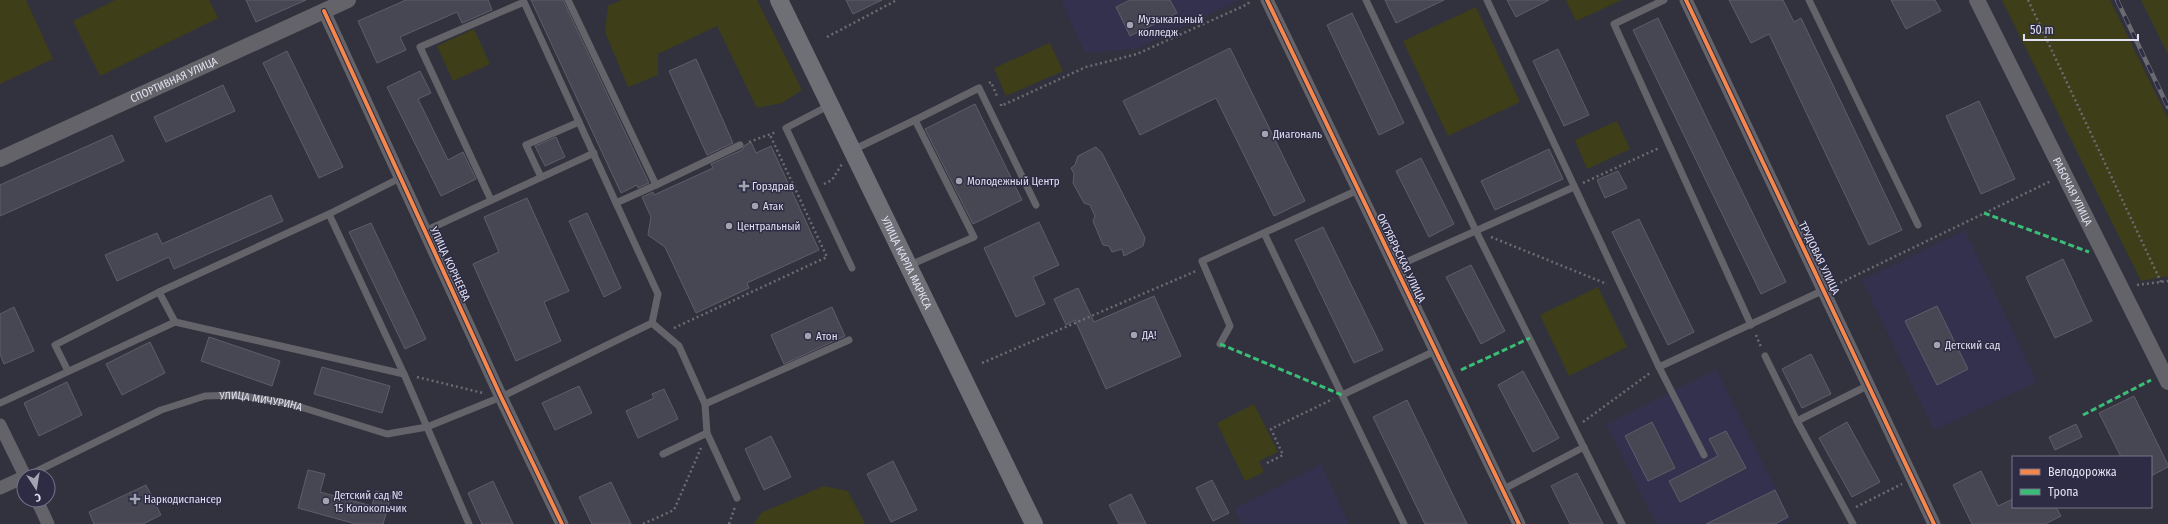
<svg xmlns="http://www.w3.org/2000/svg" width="2168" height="524" viewBox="0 0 2168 524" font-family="'Fira Sans Condensed',sans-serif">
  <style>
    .built { fill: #33314e }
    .green { fill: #3e3e19 }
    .building { fill: #474753; stroke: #5e5d69 }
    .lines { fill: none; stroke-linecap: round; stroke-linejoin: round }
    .path { stroke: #6b6b71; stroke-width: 2.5; stroke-dasharray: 2 3; stroke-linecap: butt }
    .service { stroke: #636369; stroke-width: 7 }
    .minor { stroke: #636369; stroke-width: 13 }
    .tertiary { stroke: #636369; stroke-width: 16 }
    .secondary { stroke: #6f6f76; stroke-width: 18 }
    .rail-casing { stroke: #6a6a72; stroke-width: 4.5 }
    .rail { stroke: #2d2c44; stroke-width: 3; stroke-dasharray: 9; stroke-linecap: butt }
    .quiet { stroke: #3abd76; stroke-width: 3; stroke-dasharray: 6 3; stroke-linecap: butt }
    .cycleway-casing { stroke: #2d2c44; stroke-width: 6 }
    .cycleway { stroke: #f5874c; stroke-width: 4 }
    .poi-dot { fill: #a3a3b2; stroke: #2d2c44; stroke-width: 1.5 }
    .labels { text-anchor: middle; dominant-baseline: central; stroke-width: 3; stroke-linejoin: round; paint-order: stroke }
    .poi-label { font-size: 11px; fill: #e0e0f0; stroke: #2d2c44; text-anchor: start }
    .street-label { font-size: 11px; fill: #e0e0f0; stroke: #2d2c44 }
  </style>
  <rect width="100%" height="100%" fill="#32323e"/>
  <!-- built -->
  <path class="built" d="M1061,0H1240L1136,49L1085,53Z
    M1965,230L2037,382L1934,430L1862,280Z
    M1716,369L1791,519L1782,524H1656L1606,424Z
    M1321,464L1349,524H1242L1234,509Z"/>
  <!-- green -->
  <path class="green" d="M0,0H26L53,59L0,84Z
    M115,0H209L218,18L100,76L73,21Z
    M622,0H757L802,90L782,103L757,108L717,26L658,54V75L628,87L605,32L608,6Z
    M1566,0H1622L1576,21Z
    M2002,0H2110L2168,119V276L2141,281Z
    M2141,0H2168V54Z
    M1476,7L1520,102L1448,136L1403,41Z
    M474,29L490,64L453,81L437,46Z
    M1050,43L1063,71L1006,96L994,68Z
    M1617,121L1630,149L1587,169L1575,140Z
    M1598,287L1627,347L1569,376L1540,315Z
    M1254,404L1278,452L1259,461L1264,472L1245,481L1217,423Z
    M824,486L848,491L865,524H754L761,513Z"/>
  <!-- building -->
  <path class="building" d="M246,0H306L256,22Z
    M406,0H488L492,10L462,23L457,12L400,37L406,50L377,63L358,21Z
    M531,0H563L649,183L638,188L637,185L621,193Z
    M846,0H882L853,14Z
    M1130,0H1170L1177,13L1130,36L1116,7Z
    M1385,0H1444L1396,23Z
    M1507,0H1549L1516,17Z
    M1729,0H1783L1794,22L1801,18L1902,230L1869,245L1769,34L1751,43Z
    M1891,0H1935L1941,11L1906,29Z
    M1352,13L1404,123L1379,135L1327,25Z
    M1658,18L1786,282L1761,294L1633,30Z
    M1230,48L1305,201L1274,216L1216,98L1140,135L1123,101Z
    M1558,49L1589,115L1564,126L1533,61Z
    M287,51L343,167L319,178L263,63Z
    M696,59L733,143L707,155L669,71Z
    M420,71L431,93L418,99L448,160L463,152L476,179L441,196L387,87Z
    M223,85L235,111L166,142L154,117Z
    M1979,101L2015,179L1981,194L1946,116Z
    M975,104L1022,200L973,224L925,129Z
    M112,135L124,161L0,216V185Z
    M556,137L565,157L545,166L535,146Z
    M751,142L756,153L771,146L819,250L747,283L749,288L696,313L665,247L648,235L651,217L642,197L653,192L654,195L713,168L711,164L742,150L745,145Z
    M1096,147L1102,153L1145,238L1143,246L1124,256L1122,249L1112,252L1109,246L1103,245L1093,221L1095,216L1090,205L1084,203L1073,183L1074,174L1071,168L1075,165L1078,156Z
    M1549,149L1563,179L1495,210L1481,181Z
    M1421,158L1454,224L1429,237L1396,171Z
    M1618,171L1627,188L1605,198L1597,180Z
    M271,195L283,221L174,269L169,257L117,281L105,255L157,233L162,244Z
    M527,198L569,291L544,302L561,341L516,361L473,264L499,252L484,217Z
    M587,213L621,288L604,297L569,221Z
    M1639,219L1694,332L1668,345L1612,232Z
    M1039,222L1059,265L1033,277L1045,304L1016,317L984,248Z
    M371,223L426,339L405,349L349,232Z
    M1323,227L1383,350L1354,363L1295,240Z
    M2063,259L2092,321L2055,338L2026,277Z
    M1471,265L1505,331L1481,344L1446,277Z
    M1078,288L1094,322L1154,296L1181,356L1106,389L1075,320L1066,325L1054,299Z
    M1937,306L1968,369L1937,385L1905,321Z
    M14,307L34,351L4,364L0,354V314Z
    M832,307L845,336L784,364L771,335Z
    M209,337L280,361L272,386L201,361Z
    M150,342L165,373L122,395L106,364Z
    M1811,354L1831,394L1802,408L1782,369Z
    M322,367L390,386L382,413L314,394Z
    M1523,371L1559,438L1533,452L1498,385Z
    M67,382L82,415L39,436L24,403Z
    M579,386L592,413L555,430L542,403Z
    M664,389L678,419L638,438L626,411L654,398L652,394Z
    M2134,396L2168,465V467L2151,476V457H2121L2099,413Z
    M1407,400L1467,524H1425L1373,417Z
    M1652,422L1675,468L1648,481L1625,436Z
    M1847,422L1880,482L1852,497L1819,438Z
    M2076,424L2082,437L2055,450L2049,437Z
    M1726,431L1746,468L1680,502L1669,481L1718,456L1709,439Z
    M771,436L791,477L764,490L745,449Z
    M893,461L917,510L891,522L867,474Z
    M308,470L325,474L320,492L372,506L376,491L391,496L383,524H356L298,508Z
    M1981,471L1998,506L2013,499V507H2056L2061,516L2045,524H1972L1953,485Z
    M1577,473L1603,524H1570L1551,486Z
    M1212,480L1229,513L1213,521L1196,488Z
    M493,481L513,524H482L468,493Z
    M611,482L631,524H592L579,497Z
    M146,485L161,515L143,524H94L89,512Z
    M1775,490L1788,517L1775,524H1706Z
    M1131,494L1146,524H1119L1109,505Z"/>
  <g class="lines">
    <!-- path -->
    <path class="path" d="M2028,0L2161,282
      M827,37L897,0
      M989,83L991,82L997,96
      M1001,104V106L1086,67L1137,54L1248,4L1250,0
      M749,142L776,132
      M1583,183L1659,148
      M824,184L832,180L842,164
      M1491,237L1607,284
      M1836,285L2051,181
      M2137,285L2168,281
      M674,328L827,257L770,135
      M1756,335L1761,347
      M982,363L1196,271
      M417,377L483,393
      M1583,422L1650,373
      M1267,463L1283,455L1271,429L1333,399
      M1856,507L1902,484
      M643,524L674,510L701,448
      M729,524L735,507"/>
    <!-- service -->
    <g class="service">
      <path d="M568,0L656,185L616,203L658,294L652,323"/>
      <path d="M1366,0L1476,231L1622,524"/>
      <path d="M1487,0L1659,367L1824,290"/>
      <path d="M1664,0L1614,24L1751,325"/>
      <path d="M1809,0L1918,225"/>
      <path d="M830,105L786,128L852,268"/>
      <path d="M915,120L979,88L1036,205"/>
      <path d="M853,150L915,120L974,237L910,265"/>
      <path d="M541,177L526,145L579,122L616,203"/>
      <path d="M656,185L740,145"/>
      <path d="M491,200L420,47L524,2L579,122"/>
      <path d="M425,231L594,153"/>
      <path d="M1264,233L1342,395"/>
      <path d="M1395,267L1574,187"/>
      <path d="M175,322L404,374L329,214"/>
      <path d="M1220,344L1230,326L1202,261L1358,190"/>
      <path d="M1765,356L1797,421"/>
      <path d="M1659,367L1704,455"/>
      <path d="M68,371L55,345L159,292"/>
      <path d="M404,374L469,524"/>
      <path d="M0,403L175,322L159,292L329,214L400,178"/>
      <path d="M705,404L849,340"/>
      <path d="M707,433L737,498"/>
      <path id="s1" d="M27,476L161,410L205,396L238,395L291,404L387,434L427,427L501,397L652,323L679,346L705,404L707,433L663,454"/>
      <path d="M1502,490L1584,447"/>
      <path d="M1404,524L1342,395L1435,351"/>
      <path d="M1853,524L1797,421L1869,385"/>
    </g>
    <!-- minor -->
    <path class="minor" d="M1267,0L1519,524
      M1686,0L1934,524
      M324,11L501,397L562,524
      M0,425L25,476
      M0,488L24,477
      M37,500L48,524"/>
    <!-- tertiary -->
    <g class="tertiary">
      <path id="s2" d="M1977,0L2168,382"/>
      <path id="s3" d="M0,159L348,0"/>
    </g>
    <!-- secondary -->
    <path class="secondary" id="s4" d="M779,0L1034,524"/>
    <defs>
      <path id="rail" d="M2117,0L2168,107"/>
    </defs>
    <!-- rail casing -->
    <use href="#rail" class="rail-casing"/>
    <!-- rail -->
    <use href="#rail" class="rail"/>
    <!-- quiet -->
    <path class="quiet" d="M1984,213L2089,252
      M1220,344L1342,395
      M1461,370L1530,338
      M2083,415L2151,380"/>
    <defs>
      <path id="cycleway" d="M1267,0L1519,524
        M1686,0L1934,524
        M324,11L501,397L562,524"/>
    </defs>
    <!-- cycleway casing -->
    <use href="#cycleway" class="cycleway-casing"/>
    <!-- cycleway -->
    <use href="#cycleway" class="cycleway"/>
  </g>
  <!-- markers -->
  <g class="poi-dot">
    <circle cx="1130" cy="25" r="4"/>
    <circle cx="1265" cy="134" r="4"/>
    <circle cx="959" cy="181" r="4"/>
    <path d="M742 180h4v4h4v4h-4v4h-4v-4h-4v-4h4z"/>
    <circle cx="755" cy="206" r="4"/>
    <circle cx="729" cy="226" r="4"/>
    <circle cx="1134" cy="335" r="4"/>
    <circle cx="808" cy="336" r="4"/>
    <circle cx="1937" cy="345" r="4"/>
    <path d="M133 493h4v4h4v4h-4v4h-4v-4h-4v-4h4z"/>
    <circle cx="326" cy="501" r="4"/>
  </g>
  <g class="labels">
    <!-- poi labels -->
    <g class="poi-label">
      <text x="1138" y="19">Музыкальный<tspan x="1138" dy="13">колледж</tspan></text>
      <text x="1273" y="134">Диагональ</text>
      <text x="967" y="181">Молодежный Центр</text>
      <text x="752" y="186">Горздрав</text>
      <text x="763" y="206">Атак</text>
      <text x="737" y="226">Центральный</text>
      <text x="1142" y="335">ДА!</text>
      <text x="816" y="336">Атон</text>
      <text x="1945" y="345">Детский сад</text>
      <text x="334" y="495">Детский сад №<tspan x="334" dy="13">15 Колокольчик</tspan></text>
      <text x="144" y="499">Наркодиспансер</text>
    </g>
    <!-- street labels -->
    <g class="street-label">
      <text stroke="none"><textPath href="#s3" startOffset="191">СПОРТИВНАЯ УЛИЦА</textPath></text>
      <text stroke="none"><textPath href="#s2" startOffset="214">РАБОЧАЯ УЛИЦА</textPath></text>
      <text transform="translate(1401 258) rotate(64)">ОКТЯБРЬСКАЯ УЛИЦА</text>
      <text transform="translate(1819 258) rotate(64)">ТРУДОВАЯ УЛИЦА</text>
      <text stroke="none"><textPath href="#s4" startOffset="292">УЛИЦА КАРЛА МАРКСА</textPath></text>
      <text transform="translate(450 264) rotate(65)">УЛИЦА КОРНЕЕВА</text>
      <text stroke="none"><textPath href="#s1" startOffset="252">УЛИЦА МИЧУРИНА</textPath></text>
    </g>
  </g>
  <!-- legend -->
  <rect x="2012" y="456" width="140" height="52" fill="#2d2c44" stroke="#757489"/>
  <rect x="2020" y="469" width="20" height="6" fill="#f5874c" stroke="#757489"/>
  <text x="2048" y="476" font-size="12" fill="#e0e0f0">Велодорожка</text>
  <rect x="2020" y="489" width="20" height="6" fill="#3abd76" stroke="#757489"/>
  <text x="2048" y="496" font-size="12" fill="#e0e0f0">Тропа</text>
  <!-- north arrow -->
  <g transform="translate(36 488) rotate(168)"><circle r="19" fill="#2d2c44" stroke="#757489"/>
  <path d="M0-3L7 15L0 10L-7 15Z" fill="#a3a3b2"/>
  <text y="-6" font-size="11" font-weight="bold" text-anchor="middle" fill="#e0e0f0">С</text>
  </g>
  <!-- scale -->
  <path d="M2024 34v6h114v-6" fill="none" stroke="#e0e0f0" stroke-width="2"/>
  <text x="2030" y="34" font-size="12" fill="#e0e0f0" stroke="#2d2c44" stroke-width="3" paint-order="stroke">50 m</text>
</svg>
